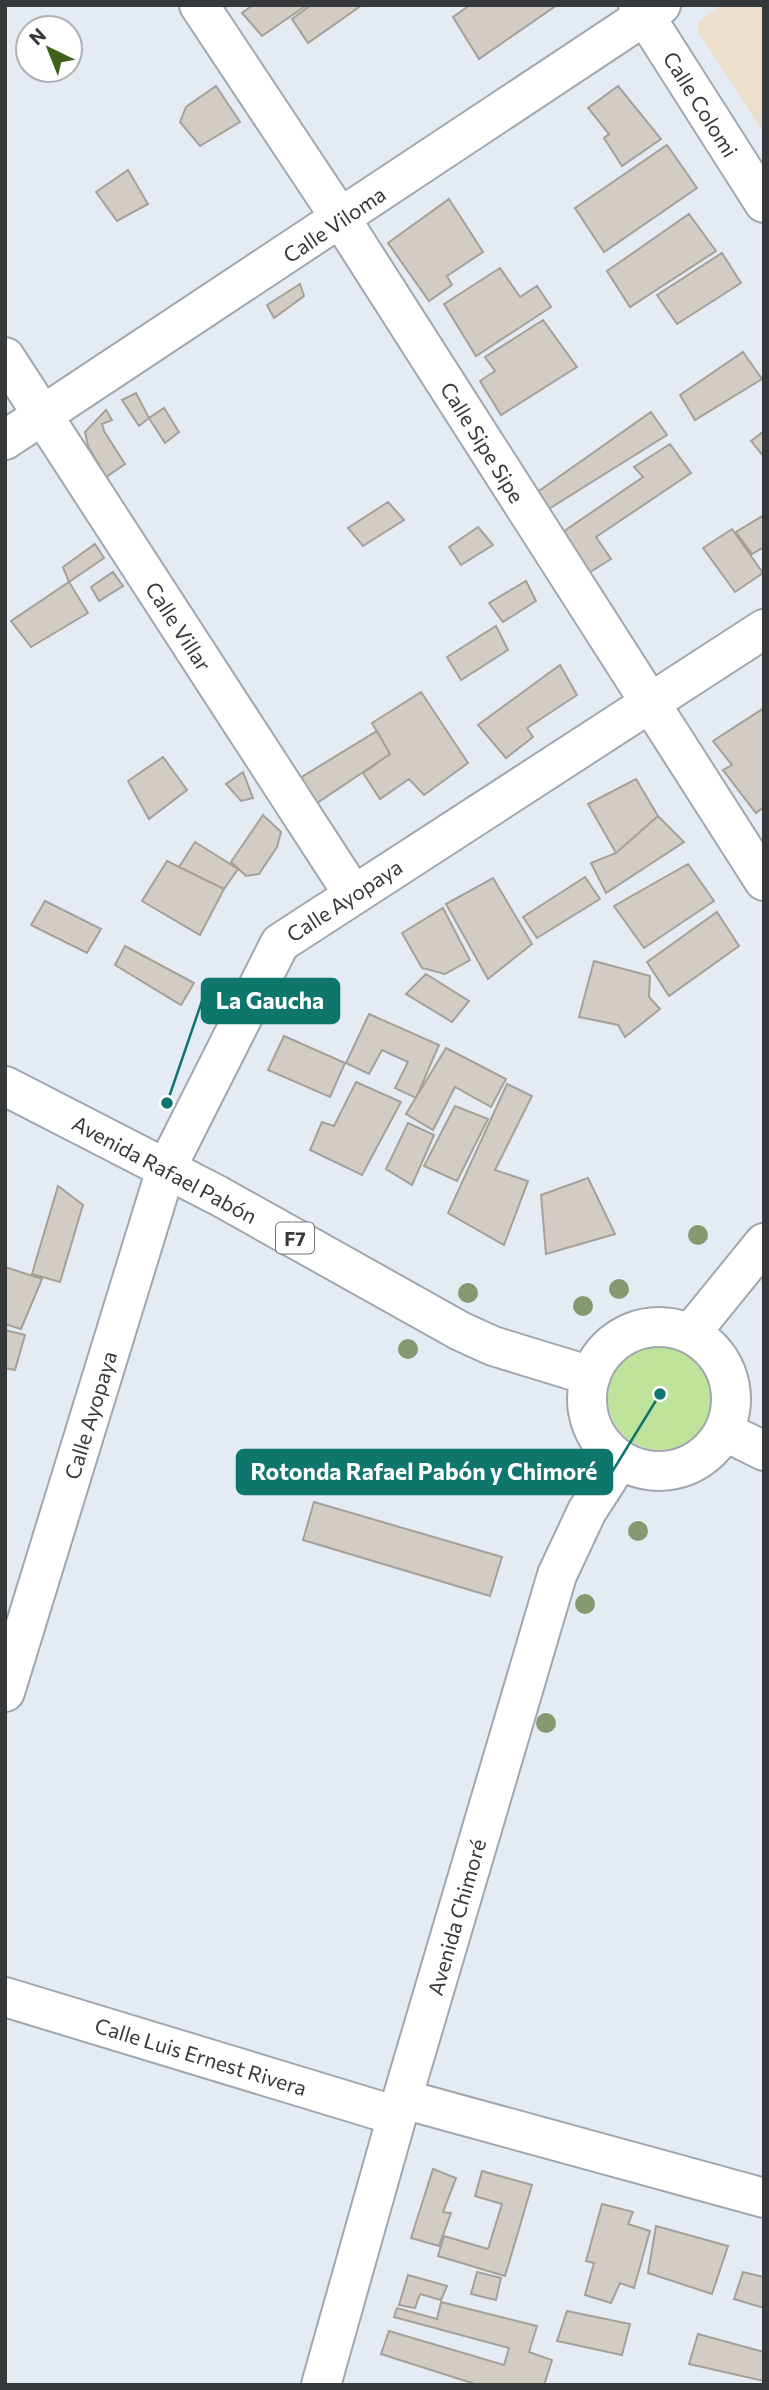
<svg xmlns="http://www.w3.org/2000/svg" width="769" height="2390" viewBox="0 0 769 2390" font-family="Commissioner,sans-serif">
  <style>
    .education { fill: #ebdfcb }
    .green { fill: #bfe39b }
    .building { fill: #d2ccc5; stroke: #a5a099; stroke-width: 2 }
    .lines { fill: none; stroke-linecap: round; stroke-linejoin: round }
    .minor-casing { stroke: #a1a7ae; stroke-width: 42 }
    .highway-casing { stroke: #a1a7ae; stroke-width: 42 }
    .minor { stroke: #fff; stroke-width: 38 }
    .highway { stroke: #fff; stroke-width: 38 }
    .tree { fill: #859870 }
    .labels { text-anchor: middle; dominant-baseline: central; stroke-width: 6; stroke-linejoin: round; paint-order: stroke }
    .shield { fill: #fff; stroke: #727476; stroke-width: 2 }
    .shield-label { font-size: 19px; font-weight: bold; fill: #36393b }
    .street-label { font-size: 21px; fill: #36393b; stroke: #fff }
    .leader { fill: none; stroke: #0f766e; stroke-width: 2.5 }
    .callout-dot { fill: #0f766e; stroke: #fff; stroke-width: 2.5 }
    .callout { fill: #0f766e; stroke: #0f766e; stroke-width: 2.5 }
    .callout-label { font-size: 23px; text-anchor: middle; font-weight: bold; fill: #fff }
  </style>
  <rect width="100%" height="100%" fill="#e5ebf2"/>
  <!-- education -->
  <path class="education" d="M722,5H764V133L698,32L699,21Z"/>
  <!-- green -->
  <path class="green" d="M608 1398a52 52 0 1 1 104 0a52 52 0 1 1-104 0Z"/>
  <!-- building -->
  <path class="building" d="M253,5H307L262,36L242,13Z
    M311,5H362L308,43L292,19Z
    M470,5H557L479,59L453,17Z
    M216,86L240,122L200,146L180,122L186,107Z
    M618,86L661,139L622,166L604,138L609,134L588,108Z
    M667,145L697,188L604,252L575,208Z
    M128,170L148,204L117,221L96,192Z
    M449,199L483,252L447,276L452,285L429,301L388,243Z
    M689,214L716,251L630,307L607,271Z
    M722,253L741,283L677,324L657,295Z
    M500,268L520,297L537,286L551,307L476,356L444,304Z
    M300,284L304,296L274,318L267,305Z
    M543,320L577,367L501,415L480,381L495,371L485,357Z
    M743,352L762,379L695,420L680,395Z
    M136,393L149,418L139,426L122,400Z
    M164,408L179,432L165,443L149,418Z
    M106,410L112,420L102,424L104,431L125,464L106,477L88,446L85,432Z
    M651,412L667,435L547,510L536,493Z
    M764,431V457L751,441Z
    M670,444L691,473L596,537L611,559L587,574L560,534L643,477L634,467Z
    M388,502L404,520L363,546L348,528Z
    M764,515V547L752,554L736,532Z
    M478,527L493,545L461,565L449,547Z
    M732,529L763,573L735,592L703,548Z
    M95,544L104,558L69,582L63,567Z
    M113,572L123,586L99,601L91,587Z
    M526,581L536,601L503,622L489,603Z
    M69,582L88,613L31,647L11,621Z
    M496,626L508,650L461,680L447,657Z
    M560,665L577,695L527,728L533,737L506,758L478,725Z
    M421,692L468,763L424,795L409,779L380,799L363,773L390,754L372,723Z
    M764,708V807L756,813L723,770L732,765L713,741Z
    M377,731L390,754L317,803L300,778Z
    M163,757L187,790L149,819L128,781Z
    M243,772L253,798L241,801L226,784Z
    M636,779L658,816L616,853L588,804Z
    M263,815L281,832L277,847L259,874L246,876L231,862Z
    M658,816L684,842L606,893L591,863L616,853Z
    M195,842L238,869L224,889L179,867Z
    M167,861L224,889L200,935L142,901Z
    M688,864L714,901L644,948L614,906Z
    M585,877L600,899L537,938L523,917Z
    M493,878L532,944L488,979L446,904Z
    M45,901L101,929L87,953L31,925Z
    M443,908L470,960L445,974L422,968L402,933Z
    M717,912L739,946L669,996L647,962Z
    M125,946L194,983L181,1005L115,965Z
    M594,961L650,976L649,997L660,1009L625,1037L618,1025L579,1017Z
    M426,974L469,1001L452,1022L406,994Z
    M369,1014L439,1045L416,1098L395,1088L408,1062L382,1050L369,1074L346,1063Z
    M284,1036L345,1063L330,1097L268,1070Z
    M446,1048L506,1079L491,1107L455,1087L433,1130L406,1114Z
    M356,1082L401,1102L362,1175L310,1150L322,1122L334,1126Z
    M507,1084L532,1096L495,1170L528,1181L504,1245L448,1213Z
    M455,1106L488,1119L457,1181L424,1166Z
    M408,1123L434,1135L412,1185L386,1169Z
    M588,1178L615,1234L546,1254L541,1195Z
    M58,1186L83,1205L60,1282L32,1274Z
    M5,1267L42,1279L21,1329L5,1324Z
    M5,1330L25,1335L15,1370L5,1368Z
    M314,1502L502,1557L490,1596L303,1540Z
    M433,2169L456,2178L443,2212L451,2213L439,2246L411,2238Z
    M482,2171L532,2185L505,2276L438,2256L444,2236L488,2249L502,2204L475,2196Z
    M602,2204L633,2212L628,2224L650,2231L634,2288L620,2283L611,2303L585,2295L594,2263L586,2261Z
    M656,2226L728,2246L712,2294L648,2273Z
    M477,2272L501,2278L496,2300L471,2294Z
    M743,2272L764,2277V2308L734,2299Z
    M408,2275L447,2286L441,2300L420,2294L415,2308L399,2305Z
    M441,2302L537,2326L529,2352L552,2360L544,2385H478L381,2354L389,2331L504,2365L509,2348L394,2317L397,2308L437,2319Z
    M567,2311L630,2324L622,2355L557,2341Z
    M698,2334L764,2352V2381L689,2364Z"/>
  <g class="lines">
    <defs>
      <path id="minor" d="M199,5L341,219L764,881
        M638,5L764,203
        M5,357L353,894
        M5,440L661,5
        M5,1692L166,1169L280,943L764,629
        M5,1997L397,2116
        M403,2099L764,2198
        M321,2385L397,2116L557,1575L587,1511L620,1460"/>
      <path id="highway" d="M5,1086L219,1196L460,1331L493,1346L591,1376
        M587 1399a72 72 0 1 1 144 0a72 72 0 1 1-144 0Z
        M690,1334L764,1243
        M724,1431L764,1451"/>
    </defs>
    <!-- minor casing -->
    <use href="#minor" class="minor-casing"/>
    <!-- highway casing -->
    <use href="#highway" class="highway-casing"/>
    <!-- minor -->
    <use href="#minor" class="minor"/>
    <!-- highway -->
    <use href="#highway" class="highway"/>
  </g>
  <!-- trees -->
  <g class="tree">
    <circle cx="698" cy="1235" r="10"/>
    <circle cx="619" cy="1289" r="10"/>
    <circle cx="468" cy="1293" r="10"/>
    <circle cx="583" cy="1306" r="10"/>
    <circle cx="408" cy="1349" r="10"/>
    <circle cx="638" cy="1531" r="10"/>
    <circle cx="585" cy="1604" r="10"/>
    <circle cx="546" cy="1723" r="10"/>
  </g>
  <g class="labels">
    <!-- shield labels -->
    <rect class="shield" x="276" y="1222.5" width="38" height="31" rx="5"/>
    <g class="shield-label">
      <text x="295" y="1238">F7</text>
    </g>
    <!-- street labels -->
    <g class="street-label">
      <text transform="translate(701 104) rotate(58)">Calle Colomi</text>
      <text transform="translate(334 224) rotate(-34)">Calle Viloma</text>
      <text transform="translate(483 442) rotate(58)">Calle Sipe Sipe</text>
      <text transform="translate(179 626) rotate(57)">Calle Villar</text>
      <text transform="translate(344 900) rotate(-33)">Calle Ayopaya</text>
      <text transform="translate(165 1169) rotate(28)">Avenida Rafael Pabón</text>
      <text transform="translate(90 1415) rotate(-73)">Calle Ayopaya</text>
      <text transform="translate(456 1917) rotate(-74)">Avenida Chimoré</text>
      <text transform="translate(201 2056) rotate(17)">Calle Luis Ernest Rivera</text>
    </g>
  </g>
  <!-- callouts -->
  <path class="leader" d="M167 1103L202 1001M660 1394L612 1472"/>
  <g class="callout-dot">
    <circle cx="167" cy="1103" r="7"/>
    <circle cx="660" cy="1394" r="7"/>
  </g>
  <g class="callout">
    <rect x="202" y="979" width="137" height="44" rx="7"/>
    <rect x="237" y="1450" width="375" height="44" rx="7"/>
  </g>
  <g class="callout-label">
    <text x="270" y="1009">La Gaucha</text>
    <text x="424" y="1480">Rotonda Rafael Pabón y Chimoré</text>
  </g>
  <!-- border -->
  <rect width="769" height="2390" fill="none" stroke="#36393b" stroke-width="14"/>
  <!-- north arrow -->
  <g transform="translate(49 49) rotate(317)"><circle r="33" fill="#ffffff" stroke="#afb0b1" stroke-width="2"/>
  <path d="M0-5L12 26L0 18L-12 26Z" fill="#406218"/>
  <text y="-10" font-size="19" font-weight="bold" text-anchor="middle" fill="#36393b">N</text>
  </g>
</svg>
